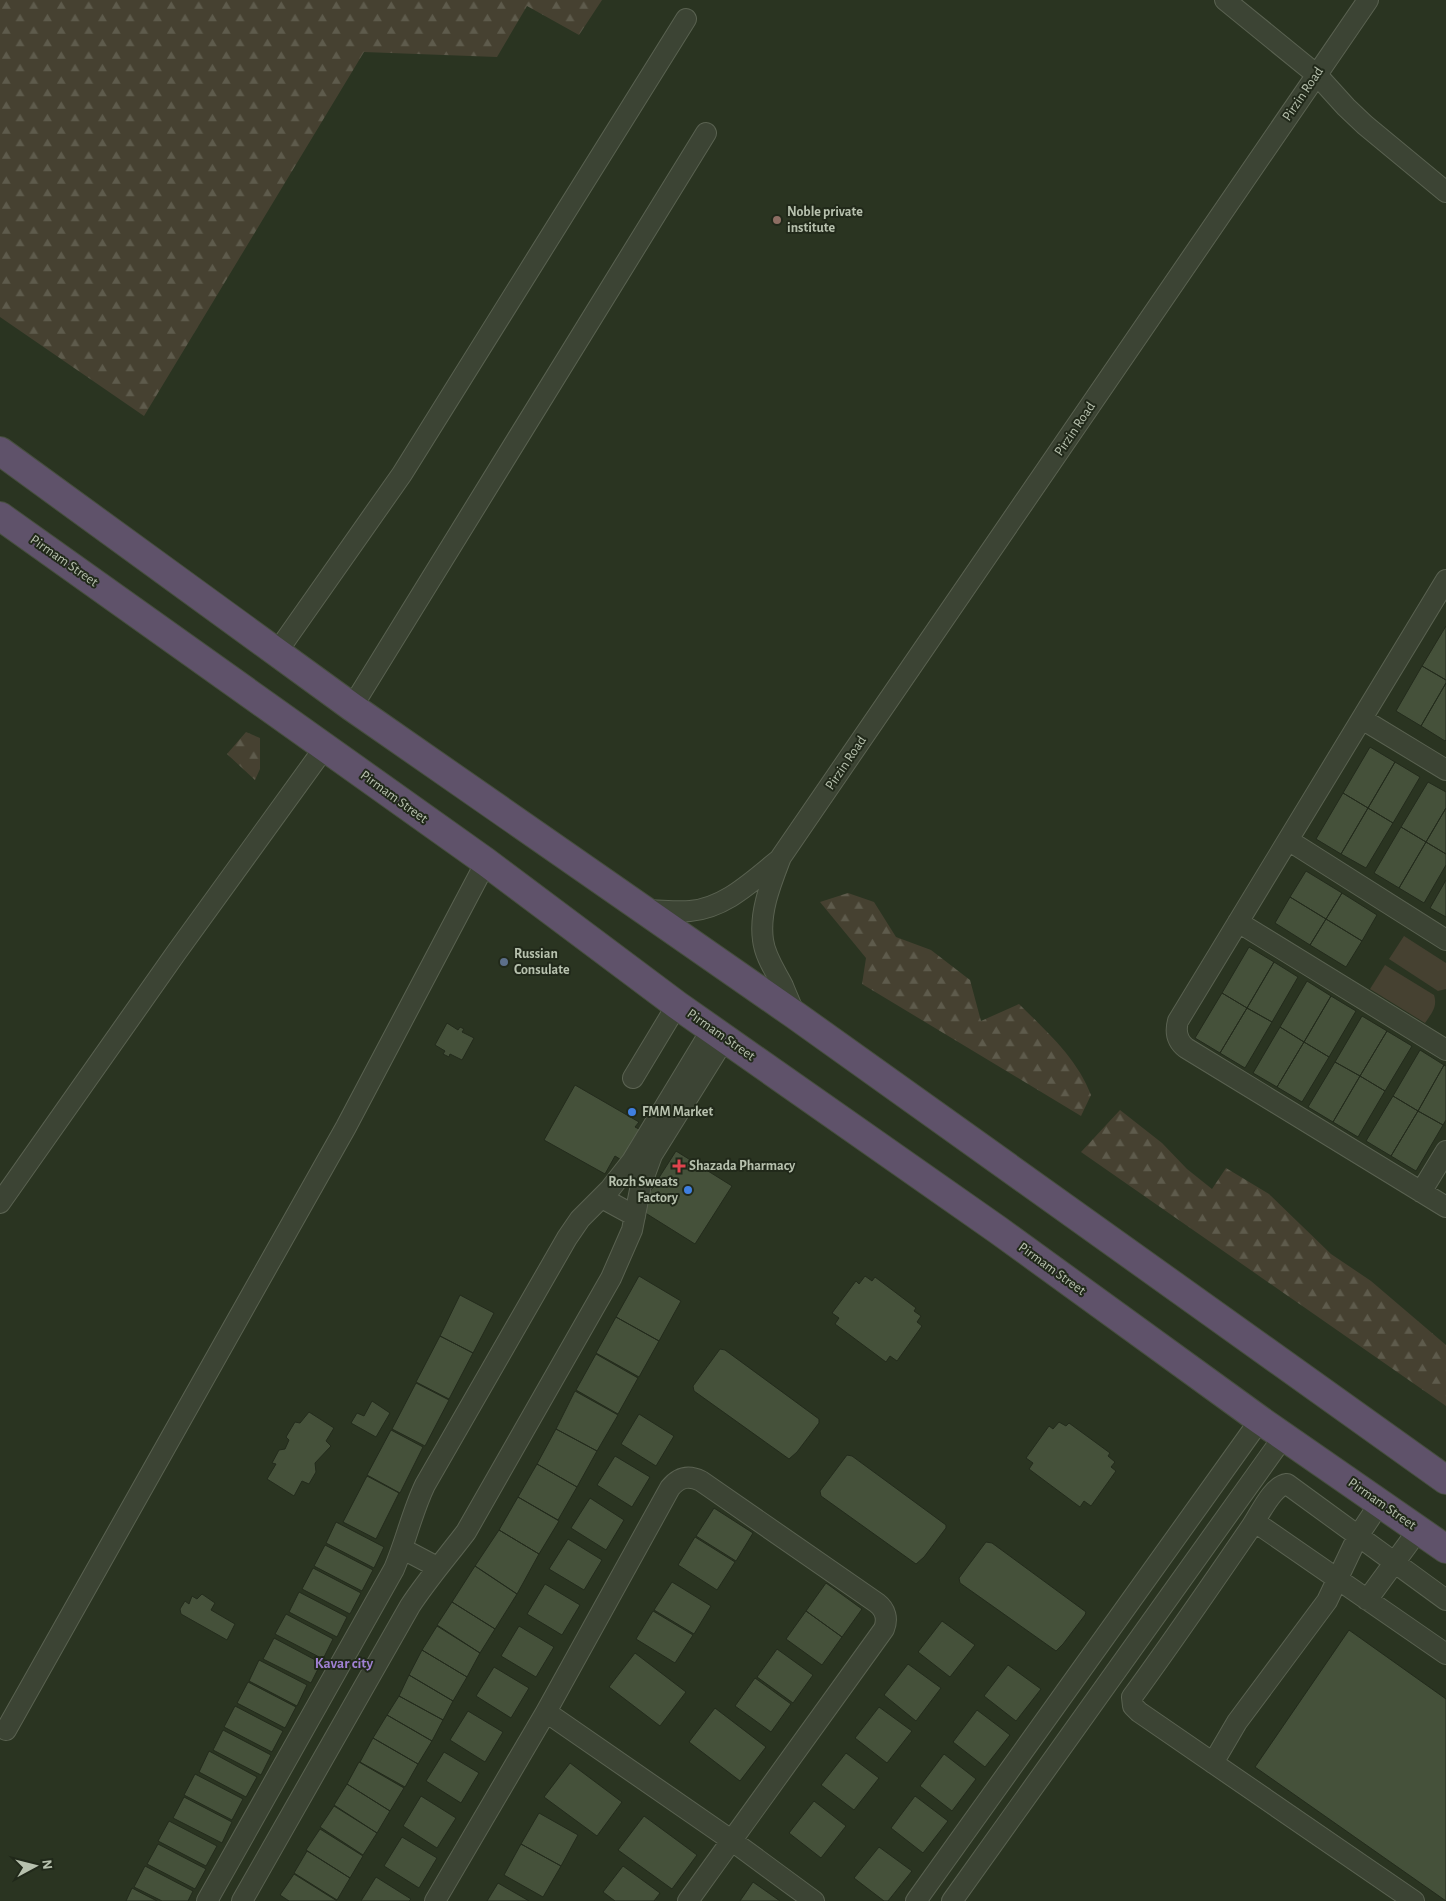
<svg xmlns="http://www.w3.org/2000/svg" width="1446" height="1901" viewBox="0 0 1446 1901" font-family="'Alegreya Sans',sans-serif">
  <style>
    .forest { fill: url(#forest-firs) }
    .garden { fill: #464131 }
    .building { fill: #45513a; stroke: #232b1c }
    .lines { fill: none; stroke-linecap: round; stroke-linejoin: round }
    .minor-casing { stroke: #5a6251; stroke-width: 22 }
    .highway-casing { stroke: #474f3f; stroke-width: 30 }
    .minor { stroke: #3c4434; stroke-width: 20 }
    .highway { stroke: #5f526a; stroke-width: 28 }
    .education-dot { fill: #8d6e63; stroke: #21291a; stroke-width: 2 }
    .service-dot { fill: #5c6f8a; stroke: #21291a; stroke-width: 2 }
    .shop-dot { fill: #3f7fe0; stroke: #21291a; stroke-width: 2 }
    .health-dot { fill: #e0444e; stroke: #21291a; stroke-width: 2 }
    .labels { text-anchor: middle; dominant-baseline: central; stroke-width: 4; stroke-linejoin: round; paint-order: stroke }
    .street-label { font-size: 14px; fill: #b7c1ae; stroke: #21291a }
    .poi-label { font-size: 14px; font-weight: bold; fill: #b7c1ae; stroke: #21291a; text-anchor: start }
    .neighbourhood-label { font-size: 15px; font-weight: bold; fill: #a081d3; stroke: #21291a }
  </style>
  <defs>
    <pattern id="forest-firs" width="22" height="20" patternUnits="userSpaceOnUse" patternTransform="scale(1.25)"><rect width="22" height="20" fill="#464131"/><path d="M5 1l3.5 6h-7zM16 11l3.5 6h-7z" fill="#5e5b4c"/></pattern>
  </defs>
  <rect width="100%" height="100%" fill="#2a3421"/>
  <!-- forest -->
  <path class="forest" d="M0,0H602L579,35L527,6L497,57L364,52L144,416L0,317Z
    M246,732L260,738V769L255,780L227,754Z
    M848,893L874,902L896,937L931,950L970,980L981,1021L1019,1004C1046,1031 1077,1058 1091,1095L1081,1116L862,984L866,958L820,902Z
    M1120,1110L1162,1143L1187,1169L1212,1189L1226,1168L1269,1194L1331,1254L1371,1281L1446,1345V1406L1081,1152Z"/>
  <!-- garden -->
  <path class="garden" d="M1404,936L1446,963V989L1438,991L1389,959Z
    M1385,965L1434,995C1438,1007 1431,1014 1425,1023L1370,989Z"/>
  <!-- building -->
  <path class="building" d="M1446,626V680L1422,666Z
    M1422,666L1446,680V683L1421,726L1396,711Z
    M1446,683V740L1445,741L1421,726Z
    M1370,747L1395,762L1368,808L1343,793Z
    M1395,762L1420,777L1393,823L1368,808Z
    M1428,782L1446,792V808L1426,842L1401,827Z
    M1343,793L1368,808L1341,854L1316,839Z
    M1368,808L1393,823L1366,868L1341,854Z
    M1446,808V854L1426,842Z
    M1401,827L1426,842L1399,888L1374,873Z
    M1426,842L1446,854V865L1424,903L1399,888Z
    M1306,871L1342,893L1326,919L1290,897Z
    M1446,880V917L1430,908Z
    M1342,893L1377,915L1362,941L1326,919Z
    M1290,897L1326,919L1310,945L1275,923Z
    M1326,919L1362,941L1346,967L1310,945Z
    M1249,947L1274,962L1247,1008L1222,993Z
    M1274,962L1298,977L1272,1022L1247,1008Z
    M1307,981L1331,996L1304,1042L1280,1027Z
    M1222,993L1247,1008L1220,1053L1195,1038Z
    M1331,996L1356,1011L1329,1057L1304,1042Z
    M1247,1008L1272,1022L1245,1068L1220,1053Z
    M1362,1016L1387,1031L1360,1076L1335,1062Z
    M447,1023L458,1030L460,1027L464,1029L462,1032L474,1038L462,1060L450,1054L449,1057L443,1054L445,1051L435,1045Z
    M1280,1027L1304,1042L1277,1087L1253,1073Z
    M1387,1031L1412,1046L1385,1091L1360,1076Z
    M1304,1042L1329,1057L1302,1102L1277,1087Z
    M1420,1050L1444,1065L1418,1111L1393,1096Z
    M1335,1062L1360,1076L1333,1122L1308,1107Z
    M1444,1065L1446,1066V1120L1443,1125L1418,1111Z
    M1360,1076L1385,1091L1358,1137L1333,1122Z
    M575,1085L639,1122L635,1127L641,1130L623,1161L615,1156L605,1174L544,1140Z
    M1393,1096L1418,1111L1391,1156L1366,1141Z
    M1418,1111L1443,1125L1416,1171L1391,1156Z
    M676,1151L732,1186L695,1244L639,1209Z
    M639,1276L681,1301L659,1341L616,1317Z
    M865,1276L872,1281L875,1277L916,1308L914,1311L921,1316L917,1322L922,1326L897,1361L890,1356L886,1362L835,1324L839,1318L832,1313L856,1281L859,1284Z
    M460,1295L494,1313L473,1353L440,1336Z
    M616,1317L659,1341L639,1377L596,1353Z
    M440,1336L473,1353L449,1399L416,1382Z
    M720,1349L725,1350L819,1419V1423L797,1452L789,1459L694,1391L693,1386Z
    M596,1354L638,1378L618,1414L576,1390Z
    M416,1383L449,1400L425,1446L392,1429Z
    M575,1391L618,1415L597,1451L556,1429Z
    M372,1401L390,1413L376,1437L351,1423L357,1413L364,1416Z
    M309,1412L334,1428L326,1441L331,1446L315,1463L316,1472L309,1484L302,1481L294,1496L267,1479L276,1464L272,1463L279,1450L285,1449L289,1440L286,1437L295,1422L300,1423Z
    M639,1414L674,1436L656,1466L621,1444Z
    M1059,1422L1066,1426L1069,1423L1110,1453L1108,1456L1115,1462L1111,1467L1116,1471L1091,1506L1084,1501L1080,1507L1029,1469L1033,1463L1026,1458L1049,1426L1053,1429Z
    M556,1429L597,1451L577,1487L537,1464Z
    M391,1430L423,1447L400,1493L367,1475Z
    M847,1455L852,1456L946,1525V1528L924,1557L916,1564L821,1496L820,1491Z
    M615,1456L650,1477L632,1507L597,1485Z
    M537,1464L577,1487L558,1520L518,1497Z
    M367,1476L399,1493L376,1539L343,1522Z
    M518,1497L559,1521L539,1554L499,1530Z
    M590,1498L624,1520L606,1550L571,1528Z
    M714,1508L753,1533L736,1561L696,1536Z
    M336,1522L384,1547L374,1568L326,1543Z
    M499,1530L539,1554L517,1594L475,1566Z
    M695,1537L735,1562L717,1590L678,1565Z
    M568,1539L602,1560L584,1590L549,1569Z
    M986,1542L992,1543L1086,1612L1085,1615L1063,1644L1056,1651L960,1583L959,1578Z
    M325,1545L373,1570L362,1591L314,1566Z
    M475,1566L517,1594L495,1629L452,1602Z
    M313,1568L361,1593L350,1614L302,1589Z
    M672,1582L711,1606L694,1634L654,1610Z
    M826,1583L862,1609L842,1637L806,1611Z
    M545,1584L580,1605L562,1635L527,1614Z
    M299,1592L347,1617L337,1637L289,1612Z
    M202,1594L215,1603L211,1610L235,1624L227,1640L181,1614L180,1609L185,1601L189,1604L192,1596L197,1599Z
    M452,1602L495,1629L480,1653L437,1625Z
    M653,1611L693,1635L675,1663L636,1639Z
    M806,1611L842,1637L822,1665L786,1639Z
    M286,1614L333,1639L323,1659L275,1634Z
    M942,1621L975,1645L950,1677L918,1652Z
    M437,1626L480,1653L467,1677L422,1650Z
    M519,1626L554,1647L536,1677L501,1656Z
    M1349,1630L1446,1699V1901L1255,1767Z
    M274,1638L321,1663L311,1683L263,1659Z
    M777,1649L813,1675L793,1703L757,1677Z
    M422,1650L467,1677L453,1701L409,1675Z
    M635,1653L686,1692L660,1726L609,1687Z
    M259,1660L307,1685L297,1706L249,1681Z
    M908,1664L941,1688L916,1721L884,1695Z
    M1008,1665L1041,1689L1016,1721L984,1696Z
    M494,1667L529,1688L511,1718L476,1696Z
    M409,1675L453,1701L443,1720L399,1696Z
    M755,1678L791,1704L771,1732L735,1706Z
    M248,1682L296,1707L285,1728L237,1703Z
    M399,1696L443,1720L432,1741L387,1715Z
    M235,1706L283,1731L272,1752L224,1727Z
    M879,1707L912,1731L887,1763L855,1738Z
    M715,1708L766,1747L740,1781L689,1742Z
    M977,1710L1010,1735L985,1767L953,1742Z
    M468,1711L503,1732L485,1762L450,1740Z
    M387,1715L432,1741L418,1764L373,1738Z
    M223,1730L271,1755L261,1775L213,1750Z
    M373,1738L418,1764L405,1787L360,1762Z
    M209,1751L257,1777L246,1797L199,1772Z
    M444,1752L479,1773L461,1803L426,1781Z
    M846,1753L879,1778L854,1810L821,1785Z
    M944,1754L976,1779L952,1811L920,1786Z
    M359,1762L404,1788L390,1811L347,1784Z
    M570,1763L622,1802L597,1836L544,1797Z
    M195,1774L243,1799L232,1820L184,1795Z
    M347,1784L390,1811L377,1833L334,1805Z
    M421,1796L456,1818L437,1848L403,1826Z
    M915,1796L948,1821L923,1853L891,1828Z
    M184,1797L232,1822L222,1843L173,1818Z
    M814,1801L846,1826L821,1858L789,1833Z
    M334,1806L377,1833L363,1855L320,1827Z
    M539,1813L578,1835L561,1866L521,1844Z
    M644,1816L697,1855L672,1889L618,1850Z
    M169,1821L217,1846L206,1866L158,1841Z
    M320,1829L363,1856L350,1878L306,1850Z
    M402,1837L437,1858L419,1888L384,1866Z
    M158,1844L206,1869L195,1889L147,1864Z
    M521,1844L561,1866L543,1897L504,1875Z
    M879,1847L912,1871L888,1901H884L854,1878Z
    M307,1851L350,1878L337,1900L294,1873Z
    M145,1866L193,1891L188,1901H162L134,1887Z
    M623,1866L660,1893L654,1901H615L603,1892Z
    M294,1874L337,1901H289L280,1895Z
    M376,1877L411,1899L409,1901H361Z
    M753,1882L780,1901H740Z
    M498,1883L529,1901H487Z
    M132,1888L157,1901H126Z"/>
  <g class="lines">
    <defs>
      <path id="minor" d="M1225,0L1317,75L1346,107L1365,125L1446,192
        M1446,580L1178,1021C1175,1032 1177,1041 1186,1048L1446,1207
        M277,652L402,474L686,19
        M352,707L706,133
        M1362,719L1446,770
        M1288,840L1446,940
        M643,910C659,910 675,912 690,911C726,908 753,880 780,859
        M1238,922L1446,1050
        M795,1015C791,1005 787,996 783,986C776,972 765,957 763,940C759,912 771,883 781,857L1368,0
        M633,1078L677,1005
        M1421,1192L1446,1151
        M602,1198L635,1216
        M0,1203L176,953L325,747
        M1255,1522L1446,1654
        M403,1549L437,1567
        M1367,1600L1419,1529
        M546,1712L731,1840L814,1901
        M6,1730L346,1127L486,862
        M1213,1763L1237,1722L1327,1601L1358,1536L1380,1503
        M207,1901L394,1569C406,1541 412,1512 425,1485L567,1238L580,1219L610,1189L632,1161L712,1029
        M242,1901L410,1606C427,1580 447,1557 466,1532L611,1278L632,1230L641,1185L652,1155L725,1038
        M435,1901L546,1712L670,1488C679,1477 689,1475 701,1481L877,1603C886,1610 888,1619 884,1629L688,1901
        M916,1901L1260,1420
        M952,1901L1284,1436
        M1414,1901L1139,1712L1133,1706L1132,1697C1173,1641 1212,1584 1251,1527C1260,1514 1272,1486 1287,1484L1446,1600"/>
      <path id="highway" d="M0,451L352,707L795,1015L1446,1480
        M0,516L486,862L677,1005L998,1230L1260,1420L1446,1549"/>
    </defs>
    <!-- minor casing -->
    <use href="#minor" class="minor-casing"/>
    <!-- highway casing -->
    <use href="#highway" class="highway-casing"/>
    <!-- minor -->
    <use href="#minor" class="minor"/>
    <!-- highway -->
    <use href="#highway" class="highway"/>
  </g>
  <!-- markers -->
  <circle class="education-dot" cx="777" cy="220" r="5"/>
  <circle class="service-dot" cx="504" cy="962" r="5"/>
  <g class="shop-dot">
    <circle cx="632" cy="1112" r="5"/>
    <circle cx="688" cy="1190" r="5"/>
  </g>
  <path class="health-dot" d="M676.5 1158.5h5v5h5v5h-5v5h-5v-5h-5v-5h5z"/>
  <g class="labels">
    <!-- street labels -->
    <g class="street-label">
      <text transform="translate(1303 94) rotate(-56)">Pirzin Road</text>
      <text transform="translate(1075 429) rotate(-56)">Pirzin Road</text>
      <text transform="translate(64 561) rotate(35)">Pirmam Street</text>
      <text transform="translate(846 763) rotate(-56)">Pirzin Road</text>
      <text transform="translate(394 797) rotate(36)">Pirmam Street</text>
      <text transform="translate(721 1035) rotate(35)">Pirmam Street</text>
      <text transform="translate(1052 1269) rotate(36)">Pirmam Street</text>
      <text transform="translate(1382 1504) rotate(35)">Pirmam Street</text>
    </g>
    <!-- poi labels -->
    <g class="poi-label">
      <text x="787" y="212">Noble private<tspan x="787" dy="16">institute</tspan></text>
      <text x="514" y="954">Russian<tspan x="514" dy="16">Consulate</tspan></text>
      <text x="642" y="1112">FMM Market</text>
      <text x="689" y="1166">Shazada Pharmacy</text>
      <text x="678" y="1182" text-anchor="end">Rozh Sweats<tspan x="678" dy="16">Factory</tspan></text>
    </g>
    <!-- neighbourhood labels -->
    <g class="neighbourhood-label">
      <text x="344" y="1663">Kavar city</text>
    </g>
  </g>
  <!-- north arrow -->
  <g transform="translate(35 1866) rotate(83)" stroke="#21291a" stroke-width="4" paint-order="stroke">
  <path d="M0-4L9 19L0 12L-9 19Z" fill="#b7c1ae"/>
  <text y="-8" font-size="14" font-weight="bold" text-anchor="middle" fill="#b7c1ae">N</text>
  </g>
</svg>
